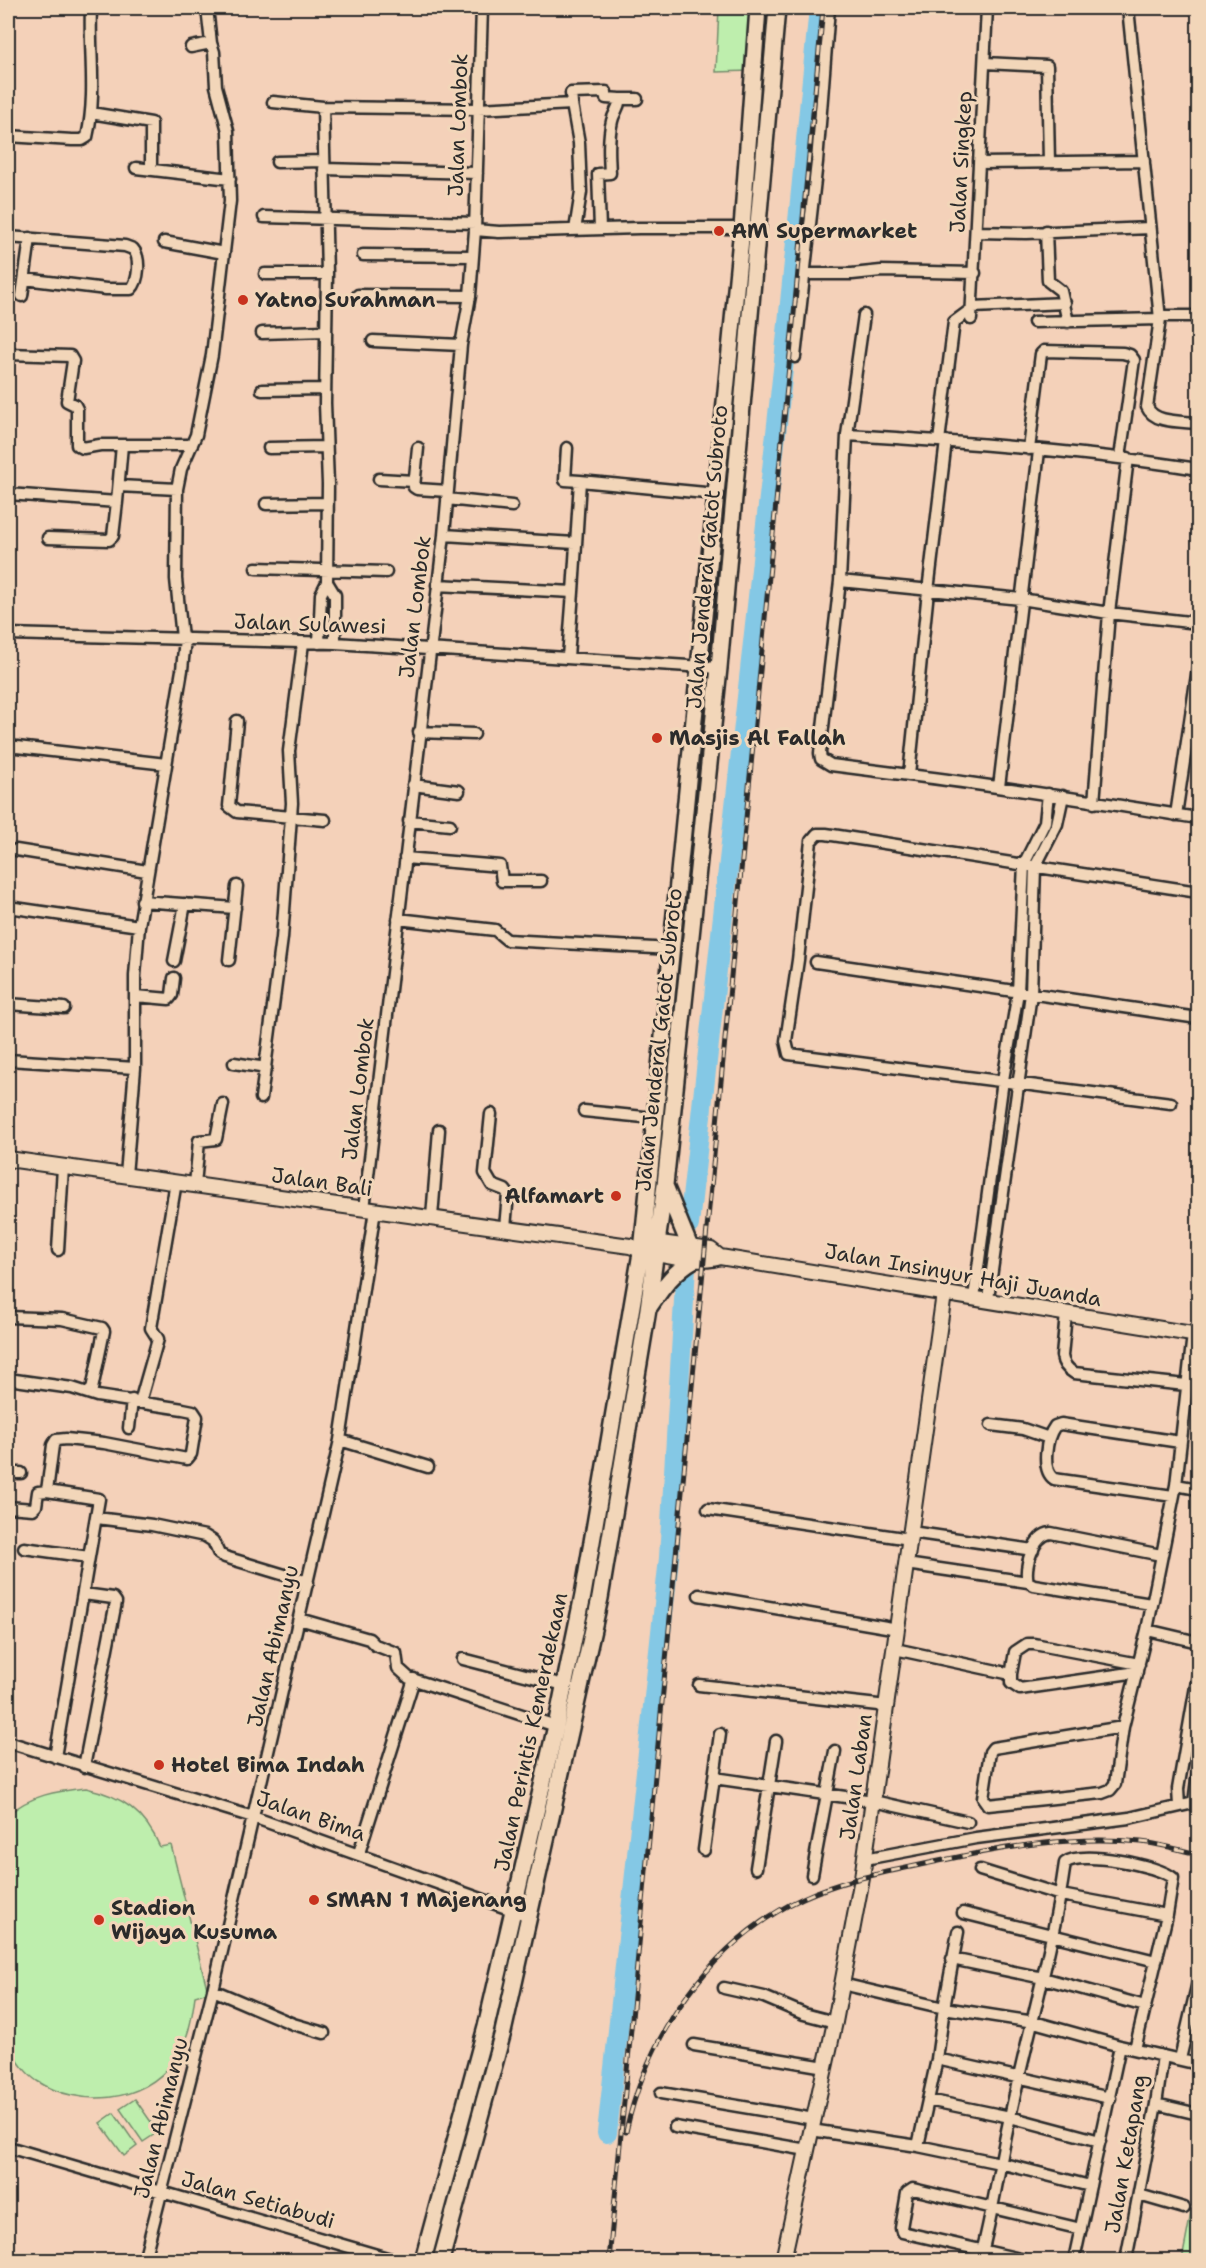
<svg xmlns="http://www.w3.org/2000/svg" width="1206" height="2268" viewBox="0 0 1206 2268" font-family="'Shantell Sans',sans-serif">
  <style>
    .green { fill: #beeead; stroke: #748c6c; stroke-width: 1.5 }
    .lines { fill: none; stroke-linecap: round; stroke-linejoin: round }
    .river { stroke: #84c8e5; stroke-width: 20 }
    .minor-casing { stroke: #2b2b2b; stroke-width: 15 }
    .tertiary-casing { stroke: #2b2b2b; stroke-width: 18 }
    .secondary-casing { stroke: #2b2b2b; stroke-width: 20 }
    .minor { stroke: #f2d6b9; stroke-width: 10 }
    .tertiary { stroke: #f2d6b9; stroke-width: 14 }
    .secondary { stroke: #f2d6b9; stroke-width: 15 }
    .rail-casing { stroke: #2b2b2b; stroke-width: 5 }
    .rail { stroke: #f2d6b9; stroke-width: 3; stroke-dasharray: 9; stroke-linecap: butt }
    .poi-dot { fill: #c8321e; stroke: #f2d6b9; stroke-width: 2 }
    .labels { text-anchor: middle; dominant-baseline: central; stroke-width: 6; stroke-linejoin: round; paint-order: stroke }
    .street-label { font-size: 21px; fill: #2b2b2b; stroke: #f2d6b9 }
    .poi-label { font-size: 21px; font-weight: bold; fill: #2b2b2b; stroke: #f2d6b9; text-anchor: start }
  </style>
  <rect width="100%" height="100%" fill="#f4d1b9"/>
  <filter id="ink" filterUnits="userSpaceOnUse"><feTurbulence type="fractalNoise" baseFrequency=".0167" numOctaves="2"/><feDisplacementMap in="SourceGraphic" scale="12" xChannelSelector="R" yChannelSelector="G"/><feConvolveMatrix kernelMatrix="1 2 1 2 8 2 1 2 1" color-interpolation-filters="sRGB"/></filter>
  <g filter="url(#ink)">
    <!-- green -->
    <path class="green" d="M719,8H755L750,71L716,72Z
      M86,1788C122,1796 145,1812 160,1847L171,1845L208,1992L195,1996C192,2019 188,2042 174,2061C143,2104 79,2108 37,2081C24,2072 16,2058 8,2046V1815C30,1795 57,1791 86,1788Z
      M135,2099L158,2132L143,2142L120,2109Z
      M114,2113L137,2146L124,2156L100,2123Z
      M1198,2176V2260H1182Z"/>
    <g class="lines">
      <!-- river -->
      <path class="river" d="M689,1225L787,333L819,8
        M607,2133L669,1558L686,1266"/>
      <defs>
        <path id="minor" d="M1128,8L1160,319L1147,407C1154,424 1183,421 1198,423
          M191,47L211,43
          M985,63L1047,66L1049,162
          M273,102L323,107L478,109L572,104L579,143L581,192L575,230
          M572,104L571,93L606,92V98L620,99
          M323,107L327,274L325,403L328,484L327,582
          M91,113L151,123V170
          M8,136L72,140H82L87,137C97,94 89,50 91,8
          M277,162L324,161
          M980,163L1144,161
          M136,168L230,179
          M324,169L477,173
          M264,217L475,223
          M600,229L598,174L610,173C609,156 608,138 612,121C614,112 618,111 620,99H637
          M475,230L499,232L639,228H742
          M1046,231L1048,281L1061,291L1068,322
          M977,232L1027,233L1150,228
          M8,237L125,246L133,249C141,258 139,281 131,289H106L25,279
          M164,242L224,253
          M363,255L473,256
          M265,274H327
          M804,274H852L881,271L975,273
          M358,295L470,296
          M22,296L30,238
          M973,307L1065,303
          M1159,316H1198
          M971,319L987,8
          M1034,322L1160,319
          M262,333L326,331
          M373,341L461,345
          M8,354L70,356L73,361L67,401L75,405L77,409V445L83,448L100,445H122
          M795,357L817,162L829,8
          M262,390L325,389
          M847,435L864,315
          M939,441L954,322L973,308
          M946,441L928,591L909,775C1006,787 1102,803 1198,818
          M269,448L326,447
          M418,448L414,487L417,489L448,491
          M1029,449L1041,354L1044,351L1123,353L1130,355L1134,360L1120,457
          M1198,469C1082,451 964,442 847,435L840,581L1021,599L1109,613L1198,623
          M379,479L414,481
          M580,481L716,494
          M119,486L177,489
          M8,494L117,502L122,445H192
          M447,499L512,506
          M266,504L327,503
          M444,535L575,543
          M48,538L109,540L113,536L117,502
          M256,568L386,572
          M840,581L820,753L821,759L831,765L909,775
          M437,585L573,592L580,481L565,480L567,448
          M8,634L335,643L719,668
          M182,638L176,579L177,489L181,469L196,435L212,355L230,201L228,131L216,86L214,52L211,43L207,8
          M319,643L321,594L327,582L335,595V643
          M568,657L573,592
          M237,721L229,806L237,812L325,820
          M419,732L474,734
          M8,746L166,764
          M413,785L459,791
          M999,787L1039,451
          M1094,803L1109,613L1128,458
          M1176,815L1198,668
          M409,821L450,825
          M16,850L147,871
          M405,858L500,866L502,881H541
          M142,901L235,908
          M8,907L139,926
          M398,919L495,930L507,940L672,949
          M229,960L237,886
          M174,961L185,904
          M816,962L1198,1018
          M136,996L169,999L172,995L174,978
          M8,1004L64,1008
          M8,1060L135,1068
          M234,1063L266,1068
          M261,1098L282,938L292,803L289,751L303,643
          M1171,1103L789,1054L786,1041L798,960L811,841L817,834H826L1198,892
          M584,1111L654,1118
          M491,1114L485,1173L492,1185L505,1190L508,1194L505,1228
          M126,1175L135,1068V976L139,926L182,670L185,638
          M195,1185L199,1141L216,1139L223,1104
          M364,1209L444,535L461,345L470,296L475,230L482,8
          M432,1217L439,1130
          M58,1250L63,1167
          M974,1298L1003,1080L1018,992L1024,864L1045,822L1048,794
          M988,1299L1031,994L1035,867L1057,824L1063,796
          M1066,1314L1062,1356C1063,1364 1067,1369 1074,1373L1186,1385
          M8,1317L62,1319L102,1328L104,1331L91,1394
          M8,1379L72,1388L97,1396L183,1409L193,1411L197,1417L191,1454L187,1459L104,1443L66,1439L56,1440L53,1445L47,1491L38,1492L36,1506L33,1509L8,1507
          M140,1402L158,1339L151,1328L176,1182
          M991,1425L1023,1429L1049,1438
          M129,1428L132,1400
          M340,1440L428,1467
          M8,1473H21
          M1176,1485L1198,1489
          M47,1491L99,1499L89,1557
          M1173,1496L1054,1479C1041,1470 1046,1438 1055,1426L1061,1424L1180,1442
          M708,1509L910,1539
          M97,1518L152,1525L205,1536L213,1541L219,1554L225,1557L308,1582
          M911,1532L1033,1550
          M24,1548L89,1557L55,1757
          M906,1564L1028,1582
          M84,1594L113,1598L116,1602L84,1767
          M699,1595L898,1629
          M1151,1604L1034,1585L1028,1582C1024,1567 1033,1535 1051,1533L1161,1555
          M299,1619L369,1639L375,1645L396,1653L398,1668L409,1678L556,1726
          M1147,1630L1198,1642
          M895,1649L1011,1674
          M463,1659L564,1685
          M1137,1672L1020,1689L1011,1683V1674L1015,1652L1027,1644H1034L1139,1664
          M699,1685L887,1706
          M1123,1727L993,1748L990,1752L983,1798L988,1805L1102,1793L1110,1790L1115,1784L1123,1727L1147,1630L1176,1485L1193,1334
          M8,1742L253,1817L529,1916
          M714,1778L873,1801L968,1822
          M1194,1803L1198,1772
          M1179,1806L1178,1789L1198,1675
          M704,1850L720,1734
          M359,1853L414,1679
          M865,1859L976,1838L1129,1818L1198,1802
          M756,1868L776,1741
          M980,1870L1061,1895L1167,1915
          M812,1875L835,1751
          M963,1913L1156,1961
          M952,1959L1043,1978L1145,2006
          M842,1984L944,2008L1034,2022L1120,2046L1198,2064
          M724,1988L764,1997L804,2014L835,2022
          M213,1990L293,2024L324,2033
          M694,2045L825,2067
          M937,2059L1110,2098
          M1180,2059L1198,1982
          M661,2093L814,2119
          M928,2100L1010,2117L1100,2141
          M1156,2104L1198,2114
          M675,2127L807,2150
          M811,2130L918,2146L1000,2163L1090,2186
          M918,2146L937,2059L944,2008L958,1932
          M8,2147L394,2260
          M1139,2195L1184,2208
          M144,2260L213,1990L340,1440L375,1210
          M980,2260C993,2213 999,2165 1010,2117C1028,2032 1053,1949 1065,1863C1081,1850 1158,1865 1173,1878L1167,1915L1135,2049
          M1024,2260L902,2232L901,2228L907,2193L913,2189L1081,2229
          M1074,2260L1120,2046
          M1126,2260L1156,2104L1163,2056"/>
        <path id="tertiary" d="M8,1159L630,1246C649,1254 703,1265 720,1257
          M646,1241L711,1250L720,1257L1198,1335
          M783,2260L835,2022L862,1878L944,1294"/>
        <path id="secondary" d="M666,1188L690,1247
          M650,1306C663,1287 674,1271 695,1259
          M423,2260L486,2027L556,1726L583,1595L643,1241L742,228L758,8
          M441,2260L503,2032L600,1598L648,1309L665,1185L719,668L777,8"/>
      </defs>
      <!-- minor casing -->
      <use href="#minor" class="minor-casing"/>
      <!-- tertiary casing -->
      <use href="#tertiary" class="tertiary-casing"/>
      <!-- secondary casing -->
      <use href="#secondary" class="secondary-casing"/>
      <!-- minor -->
      <use href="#minor" class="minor"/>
      <!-- tertiary -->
      <use href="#tertiary" class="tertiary"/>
      <!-- secondary -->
      <use href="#secondary" class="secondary"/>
      <defs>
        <path id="rail" d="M626,2132C647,2035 711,1941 803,1898C846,1878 893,1871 939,1861C1004,1847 1073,1835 1141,1842C1160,1844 1180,1850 1198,1854
          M609,2260L823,8"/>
      </defs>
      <!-- rail casing -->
      <use href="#rail" class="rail-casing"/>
      <!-- rail -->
      <use href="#rail" class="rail"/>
    </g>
  </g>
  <!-- markers -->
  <g class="poi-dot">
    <circle cx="719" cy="231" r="6"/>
    <circle cx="243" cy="300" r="6"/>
    <circle cx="657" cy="738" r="6"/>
    <circle cx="616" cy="1196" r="6"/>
    <circle cx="159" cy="1765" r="6"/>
    <circle cx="314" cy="1900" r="6"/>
    <circle cx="99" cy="1920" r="6"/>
  </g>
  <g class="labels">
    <!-- street labels -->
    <g class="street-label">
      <text transform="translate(458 125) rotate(-88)">Jalan Lombok</text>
      <text transform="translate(961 162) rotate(-87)">Jalan Singkep</text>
      <text transform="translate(707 557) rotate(-85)">Jalan Jenderal Gatot Subroto</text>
      <text transform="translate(415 607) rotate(-83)">Jalan Lombok</text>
      <text transform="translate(310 624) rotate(2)">Jalan Sulawesi</text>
      <text transform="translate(659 1040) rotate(-84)">Jalan Jenderal Gatot Subroto</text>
      <text transform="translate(358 1089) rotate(-83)">Jalan Lombok</text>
      <text transform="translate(322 1182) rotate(8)">Jalan Bali</text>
      <text transform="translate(963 1275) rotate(10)">Jalan Insinyur Haji Juanda</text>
      <text transform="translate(273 1646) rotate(-77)">Jalan Abimanyu</text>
      <text transform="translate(531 1732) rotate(-78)">Jalan Perintis Kemerdekaan</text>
      <text transform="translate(856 1777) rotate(-82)">Jalan Laban</text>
      <text transform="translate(311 1816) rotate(19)">Jalan Bima</text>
      <text transform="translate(161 2118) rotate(-76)">Jalan Abimanyu</text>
      <text transform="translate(1126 2154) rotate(-80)">Jalan Ketapang</text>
      <text transform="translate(258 2200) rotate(16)">Jalan Setiabudi</text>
    </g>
    <!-- poi labels -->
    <g class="poi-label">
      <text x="731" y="231">AM Supermarket</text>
      <text x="255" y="300">Yatno Surahman</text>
      <text x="669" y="738">Masjis Al Fallah</text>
      <text x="604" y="1196" text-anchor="end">Alfamart</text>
      <text x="171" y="1765">Hotel Bima Indah</text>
      <text x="326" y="1900">SMAN 1 Majenang</text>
      <text x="111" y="1908">Stadion<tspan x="111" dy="24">Wijaya Kusuma</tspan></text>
    </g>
  </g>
  <!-- margin -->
  <rect width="1206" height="2268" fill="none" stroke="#f2d6b9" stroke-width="30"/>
  <rect x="15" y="15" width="1176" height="2238" fill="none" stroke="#2b2b2b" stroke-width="2" filter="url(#ink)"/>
</svg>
